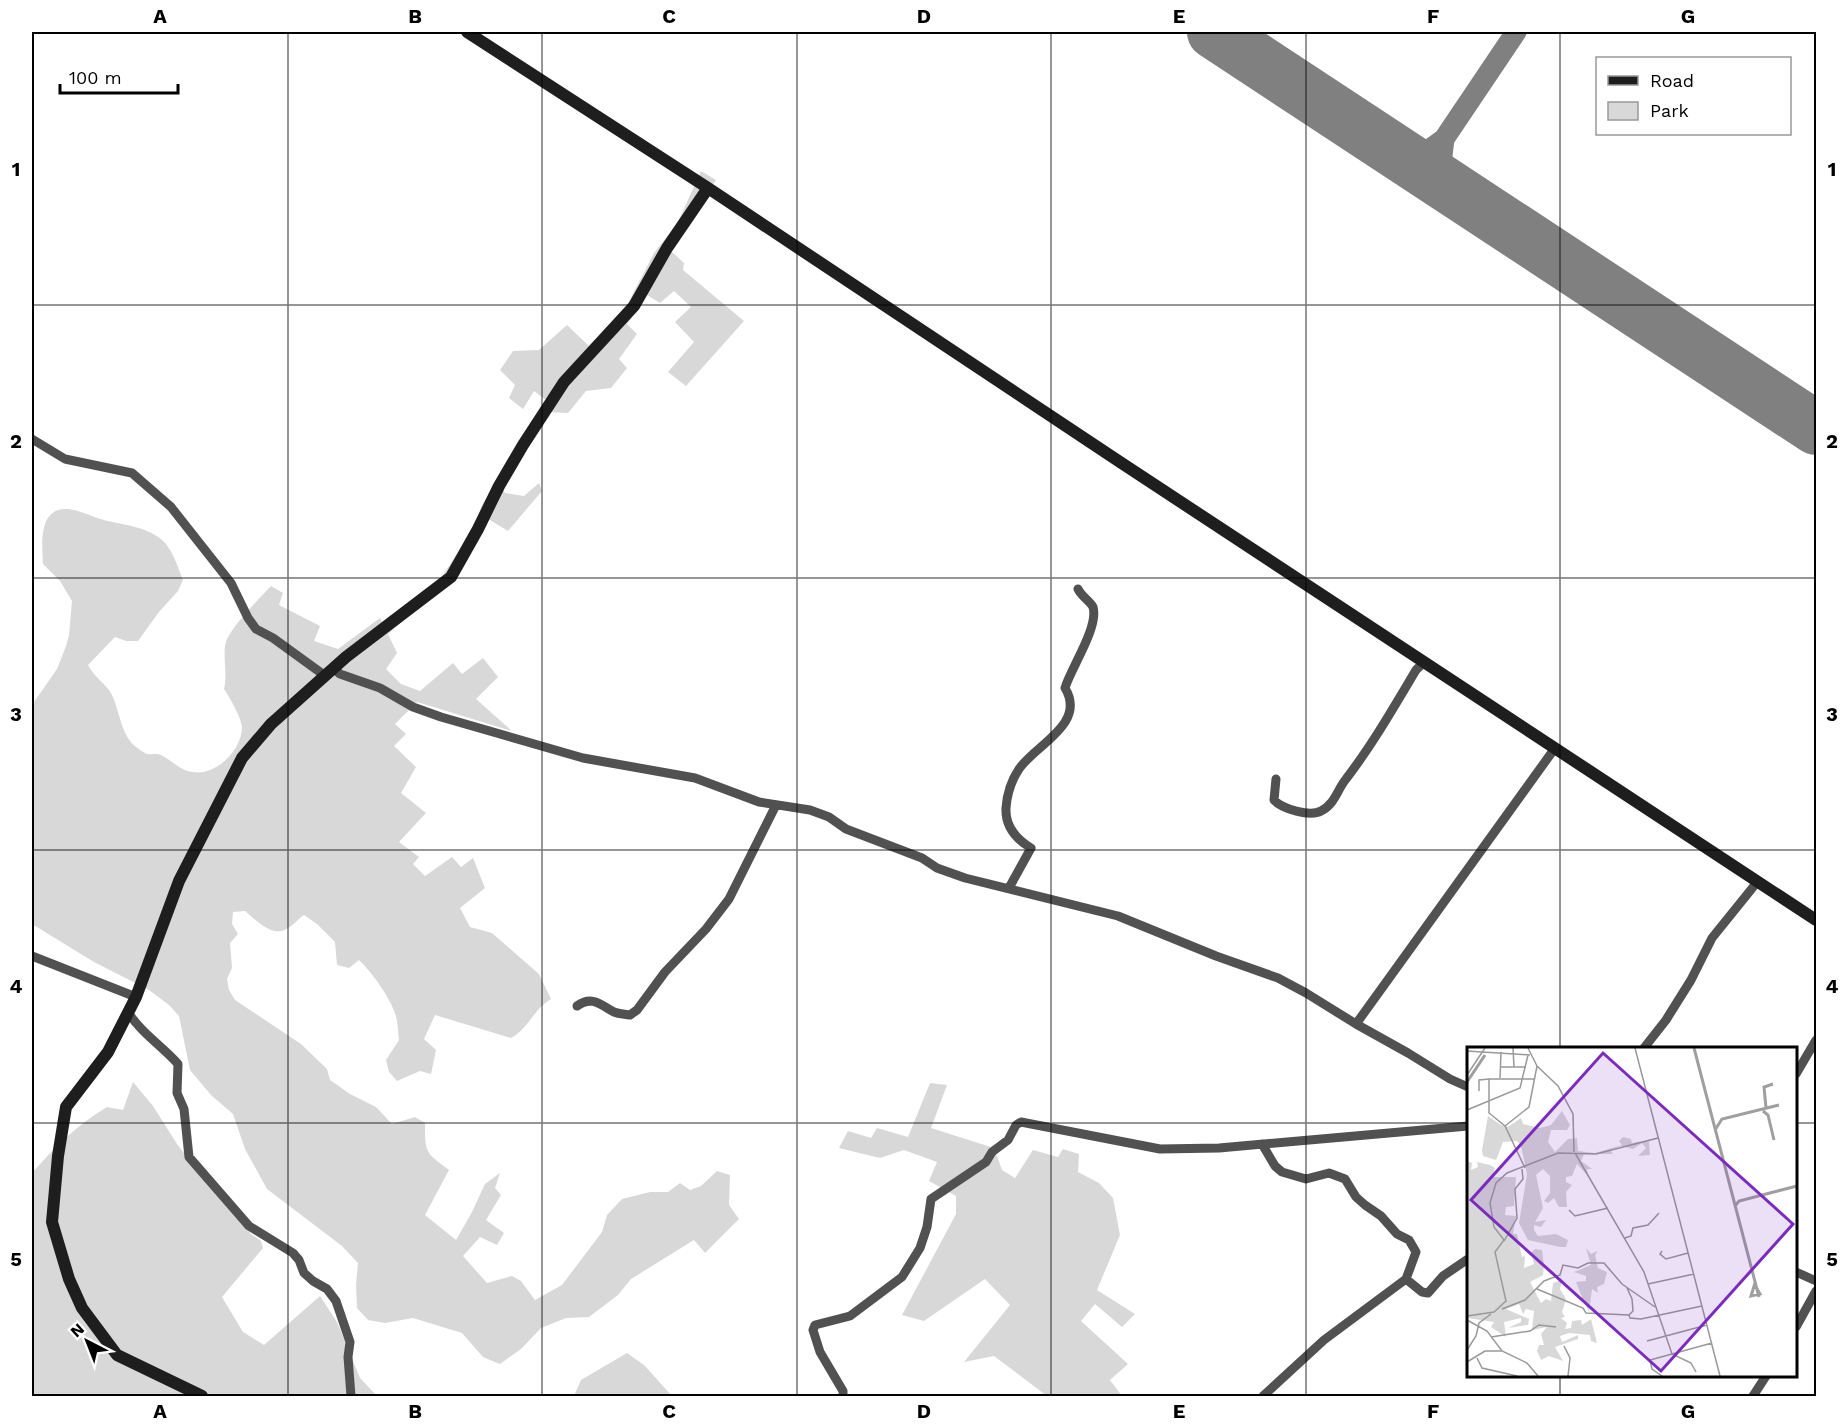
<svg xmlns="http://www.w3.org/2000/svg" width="1848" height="1428" viewBox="0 0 1848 1428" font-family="'Work Sans',sans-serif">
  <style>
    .green { fill: #d8d8d8 }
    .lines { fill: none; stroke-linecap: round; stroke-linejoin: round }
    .taxiway { stroke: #808080; stroke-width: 21 }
    .runway { stroke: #808080; stroke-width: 54 }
    .street { stroke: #515151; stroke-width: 9 }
    .secondary { stroke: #1e1e1e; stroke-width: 12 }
    .grid { fill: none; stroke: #000; stroke-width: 1.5; stroke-opacity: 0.55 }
    .inset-river { fill: none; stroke: #9f9f9f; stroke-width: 3 }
    .inset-road { fill: none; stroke: #999; stroke-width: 1.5 }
    .view { fill: #7b2cbf; fill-opacity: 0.15; stroke: #7b2cbf; stroke-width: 3 }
    .inset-edge { fill: none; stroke: #000; stroke-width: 3 }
    .neatline { fill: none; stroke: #000; stroke-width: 2 }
    .grid-label { font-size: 20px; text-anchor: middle; font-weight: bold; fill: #000 }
  </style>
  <rect width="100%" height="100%" fill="#fff"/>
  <!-- green -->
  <path class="green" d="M701,171L716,180L694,211L671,251L684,263L683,270L744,321L686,386L668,372L694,342L675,322L691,307L674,291L660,303L647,295L627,324L637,334L619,359L627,368L611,388L586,391L568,413L546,412L501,487L505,493L524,496L539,483L542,491L508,531L485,517L452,577L388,634L397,653L386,669L401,684L420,691L453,663L462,674L483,658L498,677L476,699L512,731L417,702L395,724L406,734L394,746L416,767L401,793L426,813L399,842L419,857L413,864L425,876L452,857L461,867L473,858L485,888L460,908L470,927L492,933L539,974L551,999C534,1009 527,1030 511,1038L435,1015L424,1039L436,1050L431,1074L420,1071L397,1081L389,1072L386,1060L399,1040C398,1032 398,1024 396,1016C391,999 372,972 359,960L349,968L337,965L335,942L317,924L304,915C298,919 294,925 288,928C273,939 256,920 245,911L233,912L232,924L238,934L230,943L232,968L227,979L229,990L235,1000L301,1044L327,1069L330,1080L350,1094L376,1107L392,1124L415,1117L425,1123C425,1153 425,1152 449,1170L425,1215L456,1240L472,1212L485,1184L500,1173L495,1188L501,1195L486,1220L504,1233L497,1245L480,1237L463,1256L487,1283L512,1276L521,1281L535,1300L562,1285L602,1232L607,1215L622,1199L650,1192H668L680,1183L690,1190L701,1186L717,1171L730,1175L729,1205L739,1219L705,1253L694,1240L631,1279L618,1295L589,1317L566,1318L541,1328L521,1349L500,1364L483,1357L462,1333L413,1318L385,1323L368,1320L357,1308L356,1285L358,1263L342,1246L267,1189L245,1149L233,1114L211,1095L190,1070L179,1016L169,1005L149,990L94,962L32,924V705L57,669L66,646L69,635L72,601L60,581L43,564C42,544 38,507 68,509C80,510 92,517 104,520C123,525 144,526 161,539C173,549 177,566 183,580L178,591L159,612L138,641H126L115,637L88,665C95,678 105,683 111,693C120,710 120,734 136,747C139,749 144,753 147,754C152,755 157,753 161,755C172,760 180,771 193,772C216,776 242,750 242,727C241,717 230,698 224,689C228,673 222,654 226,642C230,628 260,598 271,586L283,593L279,605L320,626L314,641L338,649L380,618L382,622L442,576L473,531L482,505L546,400L534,391L523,409L509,398L515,385L500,370L513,351L539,350L567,325L590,347L626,307L654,253L677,224Z
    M133,1082L153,1106L177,1144L216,1194L251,1234L261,1241L263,1248L222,1297L243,1332L264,1345L320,1296L337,1322L360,1378L377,1396H32V1173C54,1148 78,1124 107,1107L123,1110Z
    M930,1083L947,1085L931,1128L994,1148L1002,1170L1015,1178L1033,1150L1058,1157L1063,1149L1079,1154L1078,1172L1099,1183L1113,1198L1120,1235L1097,1290L1135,1314L1122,1327L1095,1304L1081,1321L1128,1364L1110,1380L1122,1396H1047L994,1356L964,1362L1010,1305L985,1279L924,1321L902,1315L956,1214V1196L929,1181L937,1162L904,1150L880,1158L839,1148L848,1131L871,1138L877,1128L908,1137Z
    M627,1353L644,1365L672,1396H574L581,1380Z"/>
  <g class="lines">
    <!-- taxiway -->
    <path class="taxiway" d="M1403,157L1426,152L1444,139
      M1444,184L1441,164L1444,139L1516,32"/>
    <!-- runway -->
    <path class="runway" d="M1214,32L1816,428"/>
    <!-- street -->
    <path class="street" d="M32,439L65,459L132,473L171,507L231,583L248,618L256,629L273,638L324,675
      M333,668L340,674L380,688L413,707L441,717L583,758L695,778L759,802L810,810L829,817L846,829L922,858L937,868L965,878L1118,916L1216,956L1278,978L1306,993L1356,1024L1408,1053L1450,1079L1468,1087
      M1276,779L1274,800C1282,809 1310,817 1321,811C1335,804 1337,790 1346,779C1372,745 1394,707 1416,670L1424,662
      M1009,888L1031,848C1016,839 1005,827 1006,808C1007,794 1011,781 1019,769C1035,745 1087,724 1065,688C1071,668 1099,627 1093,607C1090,601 1081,596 1078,589
      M32,956L136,997
      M577,1006C592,995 601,1005 614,1012C619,1014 625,1014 630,1015L637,1010L665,972L706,929L729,899L776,805
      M128,1012C141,1033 162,1046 178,1064L177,1093L184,1109L189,1157L249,1226L293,1253L299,1260L304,1273L313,1281L327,1289L336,1301L350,1342L348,1357L351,1396
      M1356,1024L1555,748
      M1644,1048L1666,1020L1691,980L1712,938L1758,881
      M1796,1074L1816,1040
      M1262,1144L1275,1166L1282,1172L1306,1179L1329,1173L1345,1179L1356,1197L1365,1205L1381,1216L1397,1234L1409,1240L1416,1252L1406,1279L1324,1340L1263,1396
      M1796,1272L1816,1281
      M1406,1279L1422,1292L1428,1293L1443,1276L1468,1259
      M1796,1327L1816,1291
      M843,1396V1391L820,1352L813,1330L815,1325L850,1316L902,1277L920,1248L927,1227L931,1199L986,1162L992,1152L1008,1140L1016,1125L1021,1122L1160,1149L1219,1148L1468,1126
      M1753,1396L1766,1376"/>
    <!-- secondary -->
    <path class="secondary" d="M467,32L708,188L1120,462L1816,920
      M202,1396L117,1355L82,1308L69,1279L52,1222L58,1156L66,1107L108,1052L136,997L179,881L242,758L271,724L346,657L451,577L478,529L499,486L523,445L564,382L634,306L667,248L708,188"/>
  </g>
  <!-- grid -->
  <path class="grid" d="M288,32V1396M542,32V1396M797,32V1396M1051,32V1396M1306,32V1396M1560,32V1048M32,305H1816M32,578H1816M32,850H1816M32,1123H1468M1796,1123H1816M1560,1376V1396"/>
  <!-- overview -->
  <g transform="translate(1467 1047)">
    <rect width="330" height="330" fill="#fff"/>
    <path d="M95,64L103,78L100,83H84L81,95L88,105L101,92L110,91L111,104L128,106L155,98L152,94L156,90L164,92L165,96L193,91L182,94L183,108L171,109L179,101L175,96L166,102L154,99L143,103L146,107H117L114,114L125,122H120L121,129L110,117L105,129L99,130V135L105,138L99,145L100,160H92L87,151L81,156L77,154L83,146V129L76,122L69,128L76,161L68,175L79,173L74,180L67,178V183L71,189L89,187L101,193L99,200H93L61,193L52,176L60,127L54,99L50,94L36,95L29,113L16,109L15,103L21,69L34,78L41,80L54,71L56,77L73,81L84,78ZM0,114L5,116L4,123L11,120L10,115L23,118L28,121L25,130H49L47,159L39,160L38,168L49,169L46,187H50L55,210L58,209L57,221L67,217L64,206L68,202L75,203L77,219L76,228L63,235L74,256L79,252L84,254L86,236L94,233L93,226L95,234L93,242L99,252L95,265L98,270L94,271L100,276L98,282L104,281L105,274L114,273L115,278L124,272L130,296L124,294L123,288L102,286L93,289L95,295L111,288V292L88,300L96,314L82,309L74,313L70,304L72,298H77L74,287L80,280L65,283L67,264L59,262L56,267L52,257L39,262L62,272L61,278L41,281L54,275V271L37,275L39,290L24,280L27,275L0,271ZM119,201L124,207L131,204L128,208L131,221L140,225L137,237L130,240L131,246L125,242L122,265L116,252L113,254L115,250L109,235L119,234V229L107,225L124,218Z" fill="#d8d8d8"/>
    <path class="inset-river" d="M227,1L292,250M0,35L18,8M299,61L297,40L306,37M296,64L301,68L307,93M248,83L255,72L312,58M268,159L272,154L330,139M288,236L284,249L293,247L289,240"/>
    <path class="inset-road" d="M46,1L47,20M168,1L253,329M0,4L63,8M70,19L91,39L106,67L107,105M33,20H59M0,28L18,1M33,31L34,5M12,44V33L22,32M0,63L53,41L61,8M38,79L62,60L70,19L61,1M108,106L177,225L205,307L224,316L229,325M58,121L38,79L22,66V32H68M102,163L108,169L141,161M158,191L164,189L166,181L181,178L192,166M37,194L50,171L48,142L56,132L55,122M195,204L193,207L199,212L221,206M181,237L227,227M70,242L116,261L119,266L162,268L166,264L165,252L160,241M35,262L58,253L77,234L93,228L96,218L111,221L121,216H137L155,237L188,260M162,268L163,271L174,272L235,259M0,269L27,265L39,254L28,205L37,193L27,180L23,156L29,136L40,126L91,106L129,107L191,91M0,273L20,284L35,304L60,316L71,329M24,290L63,284L72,278L89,280M180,294L240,278M97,299L103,311L101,329M0,303L9,289L12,276L24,267M10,311L15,321L50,329M0,315L18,304H35M195,329L185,322L183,313L245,296"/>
    <path class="view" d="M136,6L326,177L194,324L4,153Z"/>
    <rect width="330" height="330" class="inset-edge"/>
  </g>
  <!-- border -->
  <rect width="1848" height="1428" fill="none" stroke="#ffffff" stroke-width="66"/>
  <!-- legend -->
  <rect x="1596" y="57" width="195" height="78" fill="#ffffff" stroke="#999999" stroke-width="1.5"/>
  <rect x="1608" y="76" width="30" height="9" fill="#1e1e1e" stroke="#999999" stroke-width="1.5"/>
  <text x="1650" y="87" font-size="18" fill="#000000">Road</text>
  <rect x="1608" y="102" width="30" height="18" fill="#d8d8d8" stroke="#999999" stroke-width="1.5"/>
  <text x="1650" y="117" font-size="18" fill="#000000">Park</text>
  <!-- north arrow -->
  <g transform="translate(87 1341) rotate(318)" stroke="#ffffff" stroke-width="4.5" paint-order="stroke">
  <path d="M0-4.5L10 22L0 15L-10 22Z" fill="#000000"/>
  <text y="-9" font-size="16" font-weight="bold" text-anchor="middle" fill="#000000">N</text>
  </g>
  <!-- scale -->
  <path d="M60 84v9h118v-9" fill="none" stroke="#000000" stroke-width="3"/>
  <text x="69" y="84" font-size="18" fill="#000000" stroke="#ffffff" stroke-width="4.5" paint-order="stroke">100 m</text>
  <rect x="33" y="33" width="1782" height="1362" class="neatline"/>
  <g class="grid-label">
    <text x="160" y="23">A</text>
    <text x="415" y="23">B</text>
    <text x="669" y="23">C</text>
    <text x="924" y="23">D</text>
    <text x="1179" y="23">E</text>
    <text x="1433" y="23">F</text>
    <text x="1688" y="23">G</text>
    <text x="16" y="176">1</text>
    <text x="1832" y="176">1</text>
    <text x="16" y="448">2</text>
    <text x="1832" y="448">2</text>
    <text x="16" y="721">3</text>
    <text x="1832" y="721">3</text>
    <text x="16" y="993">4</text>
    <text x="1832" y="993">4</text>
    <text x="16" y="1266">5</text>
    <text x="1832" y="1266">5</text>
    <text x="160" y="1418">A</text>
    <text x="415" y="1418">B</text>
    <text x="669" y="1418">C</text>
    <text x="924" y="1418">D</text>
    <text x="1179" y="1418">E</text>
    <text x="1433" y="1418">F</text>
    <text x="1688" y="1418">G</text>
  </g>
</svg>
